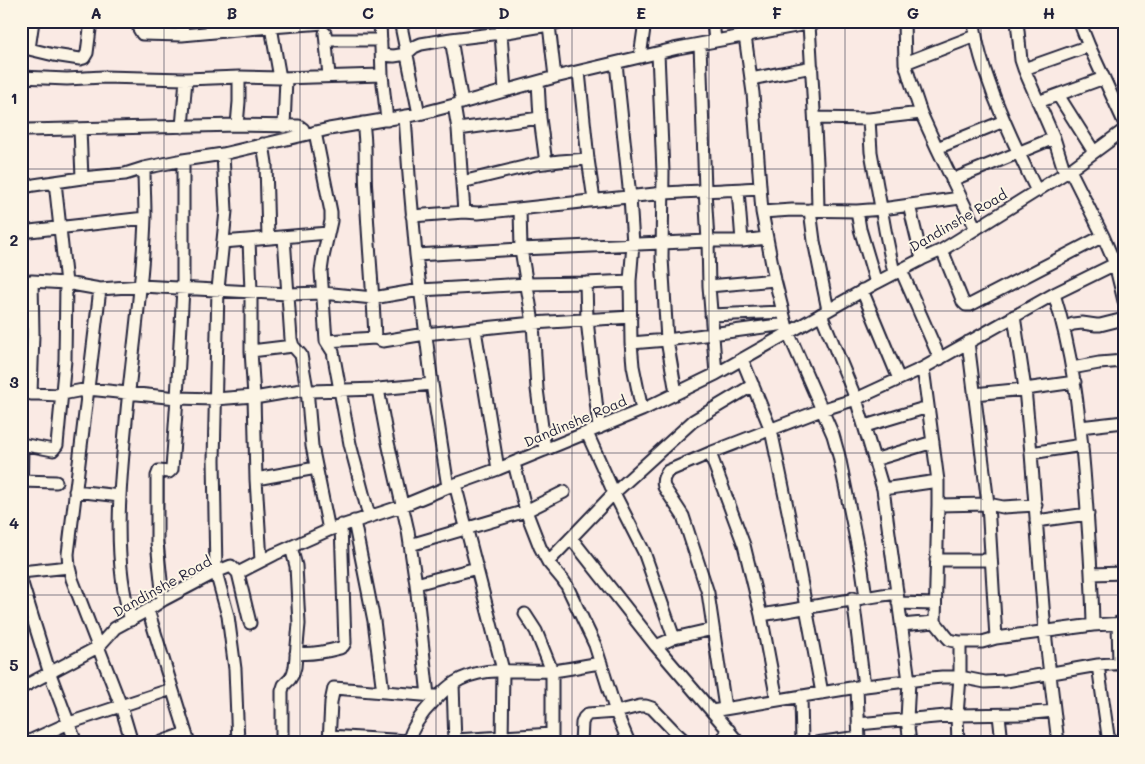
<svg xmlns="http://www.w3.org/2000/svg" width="1145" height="764" viewBox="0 0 1145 764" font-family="Mali,sans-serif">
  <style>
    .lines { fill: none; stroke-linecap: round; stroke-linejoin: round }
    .minor-casing { stroke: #22223b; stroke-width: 15 }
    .minor { stroke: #fcf5e5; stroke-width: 11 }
    .grid { fill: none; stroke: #22223b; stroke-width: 1; stroke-opacity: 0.55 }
    .labels { text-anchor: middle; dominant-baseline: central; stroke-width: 4; stroke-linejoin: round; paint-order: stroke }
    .street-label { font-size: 14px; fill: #22223b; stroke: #fcf5e5 }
    .neatline { fill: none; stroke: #22223b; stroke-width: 2 }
    .grid-label { font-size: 16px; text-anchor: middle; font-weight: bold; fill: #22223b }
  </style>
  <rect width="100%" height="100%" fill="#faeae4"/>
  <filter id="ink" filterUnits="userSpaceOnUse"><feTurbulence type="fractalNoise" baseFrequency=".02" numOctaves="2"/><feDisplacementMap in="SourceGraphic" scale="10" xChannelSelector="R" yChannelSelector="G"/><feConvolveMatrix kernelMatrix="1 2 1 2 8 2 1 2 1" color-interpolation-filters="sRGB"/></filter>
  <g filter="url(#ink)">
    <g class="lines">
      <defs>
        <path id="minor" d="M139,21V29L142,34L182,35L271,27L324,23
          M271,21V27L280,78
          M380,21L382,75L387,120
          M400,21L419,114
          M502,21L501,33L505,91
          M713,21L715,41
          M904,21L905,63L910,80L921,113L937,148L976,229
          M974,21C976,47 985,71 994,96C1007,129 1021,159 1037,191
          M1017,21L1021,60L1024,69L1054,138L1065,173
          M1079,21L1089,46L1124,122
          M809,24L817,163L818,210
          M549,25L555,77
          M325,33L329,76
          M182,35L183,21
          M745,36L753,93L762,212L775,280L788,332L833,435L839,456L862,569L866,597
          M451,39L462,103
          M326,40H381
          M700,44L705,190L708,241L709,286L716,374
          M21,48L29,49L54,55L80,59L84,58L87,53L91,21
          M29,49L33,21
          M658,53L663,172L662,258L667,340L676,393
          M382,55L394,56L406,54L414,47L421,44L451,39L501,33L549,25L562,21
          M640,57L645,21
          M616,63L630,197L633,244L630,281L631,343L633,366L642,410
          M905,63L975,36
          M1024,69L1089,46
          M579,72L588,159L594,200
          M21,77L67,79L103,77L186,79L239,77L280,78L382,75
          M751,79L812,67
          M538,82L540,118L546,163
          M1058,95L1094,152
          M1038,102L1104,78
          M454,105L458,129L464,212
          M405,116L409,175L416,255L432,384L448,487
          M815,118L869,119L921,113
          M869,119L871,152L885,230L894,273
          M363,123C367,146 364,169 366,192C368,241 373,289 375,338
          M237,125L239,102V77
          M182,127L186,79
          M284,127L286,78
          M21,129L27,130L237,125L299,126L303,129L305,134
          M80,129L82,178
          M458,129L540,118
          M315,132L331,212V221L323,257L321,271L326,341L333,352L350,444L369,516
          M263,144L266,163L268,238
          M937,148L1004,121
          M223,154L226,211L218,289L214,460L216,572L228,616L235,669L238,743
          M1070,170L1103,236L1115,264L1124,301
          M952,180L1054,138
          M462,182L536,164L560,161L588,159
          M21,188L34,185L82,178L125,174L144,168L183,160L223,154L329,129L419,114L454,105L555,77L678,48L823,21
          M738,190L742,241
          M909,205L922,259
          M520,209L521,249L533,323L537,389L545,450
          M810,210L814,241L828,310
          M857,211L860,229L876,283
          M762,212L792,210L857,211L882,209L960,198
          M412,216L464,212L478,213C541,207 603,199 665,193C697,191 729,190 760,188
          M21,232L145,218
          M284,237L291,339L293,346L301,355L307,389L312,446L329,530
          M249,240L251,291V351L254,396L256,479L261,561
          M223,242L328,233
          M942,250L963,302L966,305H970L1103,236
          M416,255L521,249L708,241H742L766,238
          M901,270L940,359
          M21,282L32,281L66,283L100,289L141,286L288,294L323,293L373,298L420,290L527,284L586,283L630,281
          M586,283L587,320L599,428
          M709,286L775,280
          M100,289L68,554L69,567L72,579L121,706L132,743
          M862,290L899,379
          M1054,294C1072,351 1079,410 1084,470C1088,521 1092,573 1093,625
          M821,314L856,399L883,489L909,681L907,719L910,743
          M711,315L783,312
          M1014,316L1025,389L1031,453L1045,632L1058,743
          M1064,328L1073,324L1082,323L1096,325H1100L1124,319
          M475,330L498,469
          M326,341L375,338L383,341L425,334L533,323L631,317
          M968,342L988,504L996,638
          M631,343L667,340L786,324
          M251,351L293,346
          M742,359L771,430L789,516L822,693
          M923,368L938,481V505L935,622C939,626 947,638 950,640C953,641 956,641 960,642
          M1072,368L1099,363L1124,361
          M378,389L387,438L408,531L416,584L428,696
          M21,393L57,395L88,389L177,398L215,399L254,396L260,397L307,389L311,391L378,389L432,384
          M31,394L33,334L32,281
          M974,394L1025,389L1075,382
          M865,426L928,407
          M1080,427L1124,422
          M587,433L614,493L644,552L674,638
          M21,444L53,450L57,445L65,360L66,283L55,182
          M710,453L744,545L761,615L777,700
          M1031,453L1082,445
          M874,460L933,442
          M514,463L526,511L540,547L548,562L563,580L567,586L595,645L616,712L629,743
          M256,479L316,468
          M21,481L56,482
          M455,484L503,670L502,743
          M883,489L938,481
          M75,491L120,496
          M21,502L22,445
          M938,505L988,504L1003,507L1036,505
          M354,521L374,621L383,692
          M1036,521L1088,514
          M571,538L656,646L739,743
          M410,545L526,511L564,492
          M936,560H991
          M548,562L614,493L693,421L753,385
          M21,572L69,567
          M238,573L250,623
          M1092,574L1124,573
          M21,580L50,674L76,743
          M416,584L477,568
          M853,598L864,686
          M163,600L157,542V476L159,471L169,472L172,469L177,398L183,288V160
          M898,603L935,604
          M148,610L189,743
          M525,614L536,631L552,671V743
          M761,615C807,608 852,599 897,593
          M131,620C112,559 120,483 126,421C132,353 143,285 145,217C145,201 144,184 144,168
          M1118,623L1119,664
          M901,625L935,622
          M656,646L674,638L713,629
          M296,653C311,655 325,652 340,648L343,646L345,643L341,525
          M1098,665L1109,743
          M453,684L455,743
          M857,687L859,743
          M21,688L98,647L115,628L148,610L163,600L216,572L231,566L238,573L275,554L329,530L402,506L448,487L498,469L642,410L716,374L876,283L922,259L942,250L1070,170L1124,130
          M801,696L802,743
          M725,708L708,593L683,516L664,487C662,480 664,477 668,471L710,453L821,410L856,399L923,368L1054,294L1115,264
          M712,711L857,687L931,678L942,677H960L985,682L1006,681L1098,665L1124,663
          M999,715L1002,743
          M858,724L957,715L1022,714L1054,711
          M329,736L408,741
          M455,740L552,734
          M25,743L69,723L172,689
          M159,743L186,733
          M282,743V691L284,685L290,679L293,674L295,667L299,624L296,566L291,547
          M329,743L331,702L334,688L435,696
          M408,743C412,726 422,713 434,701C440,695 446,688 454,683C484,664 518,673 551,671C568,670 584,665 601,663
          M581,743L582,723L584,718L588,714L616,712L640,706H646L652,708L675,732L687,743
          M719,743L729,730
          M816,743L859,737
          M958,743L957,715L960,677V642H982L996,638L1093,625L1124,623"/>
      </defs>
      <!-- minor casing -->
      <use href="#minor" class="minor-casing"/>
      <!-- minor -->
      <use href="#minor" class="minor"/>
    </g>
  </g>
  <!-- grid -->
  <path class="grid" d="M164,21V743M300,21V743M436,21V743M572,21V743M709,21V743M845,21V743M981,21V743M21,169H1124M21,311H1124M21,453H1124M21,595H1124"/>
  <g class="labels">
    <!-- street labels -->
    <g class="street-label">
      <text transform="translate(958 220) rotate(-30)">Dandinshe Road</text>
      <text transform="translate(575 421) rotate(-23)">Dandinshe Road</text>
      <text transform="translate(162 586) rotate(-29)">Dandinshe Road</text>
    </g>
  </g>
  <!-- margin -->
  <rect width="1145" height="764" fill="none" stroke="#fcf5e5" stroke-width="55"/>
  <rect x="28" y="28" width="1090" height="708" class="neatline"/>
  <g class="grid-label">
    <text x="96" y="19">A</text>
    <text x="232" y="19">B</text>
    <text x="368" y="19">C</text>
    <text x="504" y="19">D</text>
    <text x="641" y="19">E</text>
    <text x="777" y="19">F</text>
    <text x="913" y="19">G</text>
    <text x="1049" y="19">H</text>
    <text x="14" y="104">1</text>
    <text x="14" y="246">2</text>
    <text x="14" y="388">3</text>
    <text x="14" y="529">4</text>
    <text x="14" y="671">5</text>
  </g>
</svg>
